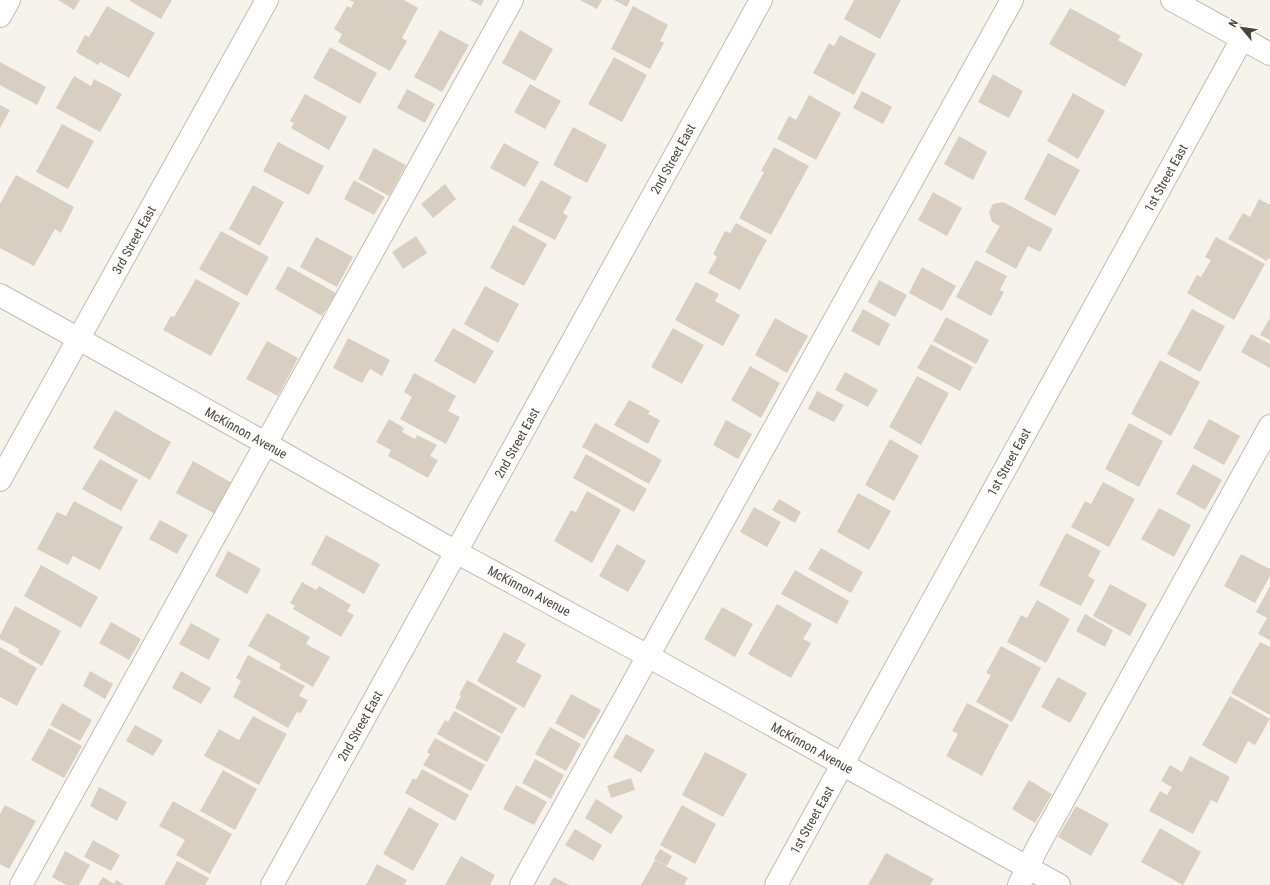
<svg xmlns="http://www.w3.org/2000/svg" width="1270" height="885" viewBox="0 0 1270 885" font-family="'Roboto Condensed',sans-serif">
  <style>
    .building { fill: #d8cfc1 }
    .lines { fill: none; stroke-linecap: round; stroke-linejoin: round }
    .minor-casing { stroke: #c2bbae; stroke-width: 24 }
    .minor { stroke: #fff; stroke-width: 22 }
    .labels { text-anchor: middle; dominant-baseline: central; stroke-width: 4; stroke-linejoin: round; paint-order: stroke }
    .street-label { font-size: 13px; fill: #4b4439; stroke: #fff }
  </style>
  <rect width="100%" height="100%" fill="#f6f3ec"/>
  <!-- building -->
  <path class="building" d="M58,0H80L74,10Z
    M131,0H172L161,19L130,1Z
    M349,0H404L418,8L402,38L407,41L390,71L338,42L342,34L334,29L347,6L351,8L354,2Z
    M470,0H484L481,6Z
    M580,0H602L597,9Z
    M614,0H630L627,7Z
    M854,0H901L880,39L844,19Z
    M107,6L155,33L129,78L100,62L98,65L76,52L85,35L89,37Z
    M633,6L668,25L660,41L664,43L650,69L611,49Z
    M1070,8L1121,36L1118,40L1143,54L1125,87L1049,44Z
    M440,30L469,45L442,92L414,77Z
    M520,30L553,49L535,81L502,63Z
    M840,35L876,54L854,95L813,73L829,43L834,46Z
    M330,47L377,73L360,104L313,78Z
    M614,57L647,75L622,122L588,104Z
    M0,62L46,87L37,105L0,85Z
    M993,74L1023,91L1009,118L978,102Z
    M74,76L91,86L94,79L122,94L100,132L56,108Z
    M530,84L561,101L545,129L514,112Z
    M407,89L435,104L425,123L397,108Z
    M862,91L892,107L883,124L853,108Z
    M1073,93L1105,111L1078,159L1047,141Z
    M305,94L347,117L329,150L291,128L294,123L290,121Z
    M809,95L841,113L816,160L777,139L789,116L796,120Z
    M0,105L10,110L0,128Z
    M62,124L94,141L68,189L36,172Z
    M573,127L607,145L587,183L553,165Z
    M959,136L987,152L973,180L944,164Z
    M278,142L324,166L309,195L263,171Z
    M504,143L539,162L525,187L490,168Z
    M774,147L809,166L771,235L739,218L764,172L761,171Z
    M374,148L406,165L389,196L358,179Z
    M1048,153L1080,170L1055,216L1024,199Z
    M16,175L74,207L61,233L55,229L34,266L0,248V204Z
    M354,180L385,197L374,215L344,199Z
    M541,180L572,197L563,213L568,216L555,240L518,221Z
    M445,184L456,199L433,218L421,204Z
    M253,185L284,202L260,246L229,229Z
    M933,192L962,208L947,236L918,220Z
    M1259,199L1270,205V259L1268,258L1267,261L1228,239L1243,213L1250,217Z
    M1003,202L1053,229L1040,252L1028,246L1016,269L985,252L1000,226L992,222L989,212L993,204Z
    M736,223L767,240L740,290L708,273L717,257L713,254L725,231L730,233Z
    M513,225L547,244L524,286L490,268Z
    M221,231L269,257L247,296L199,269Z
    M416,236L427,253L403,269L392,252Z
    M316,237L353,257L337,287L300,267Z
    M1216,237L1265,264L1234,320L1187,293L1197,275L1201,277L1211,260L1205,257Z
    M976,260L1007,276L1000,290L1004,292L991,316L956,297Z
    M288,266L336,293L322,316L275,289Z
    M922,267L956,286L942,311L909,293Z
    M196,279L240,303L211,356L163,330L171,316L174,317Z
    M879,280L907,295L895,317L868,302Z
    M696,282L719,294L715,301L740,315L723,346L675,320Z
    M485,286L519,304L498,343L464,324Z
    M863,309L890,324L879,346L851,331Z
    M1192,309L1225,326L1200,372L1167,354Z
    M946,317L989,340L976,364L933,341Z
    M775,318L808,336L787,373L755,355Z
    M1270,318V340L1260,335Z
    M453,328L494,351L475,384L434,361Z
    M673,328L704,345L682,384L651,367Z
    M1251,334L1270,344V368L1241,352Z
    M348,338L390,360L382,376L370,369L362,383L333,368Z
    M267,341L298,358L278,396L246,379Z
    M931,344L973,367L960,391L917,368Z
    M1160,360L1200,382L1171,436L1131,414Z
    M750,366L780,383L761,418L731,400Z
    M845,372L878,390L868,407L835,390Z
    M414,373L456,396L448,411L460,417L446,444L400,419L412,397L404,392Z
    M917,376L949,393L921,445L889,427Z
    M817,391L844,405L834,422L808,409Z
    M629,400L650,411L648,414L660,420L648,444L614,425Z
    M115,410L171,442L150,480L93,448Z
    M389,419L404,428L402,432L415,439L417,435L437,445L430,456L438,460L428,478L388,456L391,450L376,442Z
    M1209,419L1240,436L1224,465L1193,448Z
    M726,420L752,434L738,459L713,445Z
    M595,423L662,460L649,484L582,447Z
    M1129,423L1163,441L1139,487L1105,469Z
    M890,439L919,456L894,501L865,485Z
    M586,454L647,489L634,512L573,478Z
    M100,459L138,480L121,511L82,489Z
    M193,461L232,483L215,514L176,493Z
    M1193,464L1222,480L1205,510L1176,494Z
    M1103,482L1135,499L1109,547L1071,527L1085,501L1091,504Z
    M587,491L621,510L592,563L554,541L571,510L576,512Z
    M858,493L891,511L869,550L837,532Z
    M779,499L801,512L795,523L772,510Z
    M74,501L123,527L100,570L73,556L68,565L37,549L57,512L66,516Z
    M754,507L781,522L767,547L740,532Z
    M1159,508L1191,525L1174,557L1141,539Z
    M160,520L188,535L177,554L149,539Z
    M1066,533L1101,551L1088,576L1095,580L1081,606L1039,585Z
    M326,535L380,564L364,594L311,564Z
    M617,544L646,561L628,592L599,576Z
    M821,548L863,572L851,593L808,569Z
    M228,551L261,569L247,594L215,576Z
    M1241,554L1270,569V576L1255,603L1224,586Z
    M41,565L98,597L81,628L24,596Z
    M795,570L849,601L837,624L781,594Z
    M302,582L316,590L319,586L351,605L347,611L354,615L341,637L293,609L295,606L290,603Z
    M1110,584L1147,604L1130,636L1093,616Z
    M1270,586V640L1258,634L1267,618L1256,612Z
    M1037,600L1070,619L1046,663L1007,642L1021,615L1027,618Z
    M777,604L812,624L803,639L811,643L791,678L748,654Z
    M15,606L61,631L42,666L18,652L19,649L0,639V635Z
    M722,607L753,624L735,657L704,639Z
    M267,613L310,637L306,644L330,657L313,687L279,668L281,664L248,646Z
    M1085,614L1113,630L1105,647L1076,631Z
    M111,622L141,639L129,660L99,643Z
    M191,623L220,639L209,660L179,644Z
    M504,632L526,644L516,662L542,675L524,708L477,681Z
    M1260,642L1270,647V715L1231,693Z
    M1001,646L1041,668L1012,722L976,702L991,675L986,673Z
    M0,647L37,668L17,706L0,697Z
    M248,655L305,686L299,696L308,700L301,713L297,712L288,728L233,697L241,681L236,678Z
    M90,671L113,684L105,699L83,686Z
    M181,671L211,688L201,704L172,688Z
    M1058,677L1087,693L1070,723L1041,707Z
    M467,680L517,708L502,734L455,708L461,696L459,695Z
    M571,694L601,710L584,739L555,723Z
    M1230,696L1270,719L1255,745L1248,741L1236,764L1202,745Z
    M62,703L92,720L80,741L50,725Z
    M967,703L1009,725L982,776L946,756L958,734L952,731Z
    M454,711L501,737L487,762L437,734L445,720L448,722Z
    M253,716L287,734L259,785L204,756L219,729L239,740Z
    M135,725L163,740L153,756L126,741Z
    M550,727L581,744L566,771L535,754Z
    M49,728L82,746L64,778L31,760Z
    M626,734L655,750L641,773L613,757Z
    M435,738L485,765L471,791L423,765L430,754L427,752Z
    M705,752L747,774L723,817L682,795Z
    M1190,756L1230,777L1217,803L1211,800L1193,834L1149,811L1160,791L1167,795L1172,787L1161,781L1170,765L1182,772Z
    M535,759L564,775L551,799L522,783Z
    M422,769L469,795L455,821L405,793L413,778L416,780Z
    M223,770L257,789L235,830L200,811Z
    M631,778L635,790L611,798L607,786Z
    M1029,780L1052,794L1035,823L1012,809Z
    M516,785L547,802L534,825L503,809Z
    M99,787L127,802L117,821L90,806Z
    M596,799L623,816L611,834L585,818Z
    M173,801L232,834L210,874L176,855L185,840L159,826Z
    M5,805L36,821L9,869L0,864V814Z
    M682,805L716,824L695,864L660,845Z
    M1076,806L1109,824L1091,856L1058,837Z
    M409,807L439,824L413,871L383,854Z
    M1160,828L1201,852L1183,885L1141,862Z
    M575,829L602,845L593,861L565,845Z
    M93,840L120,855L111,871L84,857Z
    M660,849L672,856L667,866L654,859Z
    M65,851L90,865L79,885H66L52,877Z
    M886,853L934,879L930,885H868Z
    M461,856L495,875L490,885H445Z
    M655,860L688,878L684,885H641Z
    M177,861L209,878L205,885H164Z
    M377,864L407,880L404,885H366Z
    M103,877L114,884L116,880L125,885H98Z
    M554,877L569,885H549Z"/>
  <g class="lines">
    <defs>
      <path id="minor" d="M1172,0L1270,54
        M0,16L9,0
        M0,295L265,443L456,552L648,656L1059,885
        M0,480L267,0
        M21,885L512,0
        M272,885L761,0
        M521,885L1012,0
        M776,885L1242,39
        M1019,885L1037,848L1270,426"/>
    </defs>
    <!-- minor casing -->
    <use href="#minor" class="minor-casing"/>
    <!-- minor -->
    <use href="#minor" class="minor"/>
  </g>
  <g class="labels">
    <!-- street labels -->
    <g class="street-label">
      <text transform="translate(673 159) rotate(-61)">2nd Street East</text>
      <text transform="translate(1166 178) rotate(-61)">1st Street East</text>
      <text transform="translate(134 240) rotate(-61)">3rd Street East</text>
      <text transform="translate(246 433) rotate(29)">McKinnon Avenue</text>
      <text transform="translate(517 443) rotate(-61)">2nd Street East</text>
      <text transform="translate(1009 462) rotate(-61)">1st Street East</text>
      <text transform="translate(529 591) rotate(28)">McKinnon Avenue</text>
      <text transform="translate(360 726) rotate(-61)">2nd Street East</text>
      <text transform="translate(812 748) rotate(29)">McKinnon Avenue</text>
      <text transform="translate(812 820) rotate(-61)">1st Street East</text>
    </g>
  </g>
  <!-- north arrow -->
  <g transform="translate(1242 28) rotate(299)" stroke="#ffffff" stroke-width="3" paint-order="stroke">
  <path d="M0-3L7 15L0 10L-7 15Z" fill="#4b4439"/>
  <text y="-6" font-size="11" font-weight="bold" text-anchor="middle" fill="#4b4439">N</text>
  </g>
</svg>
